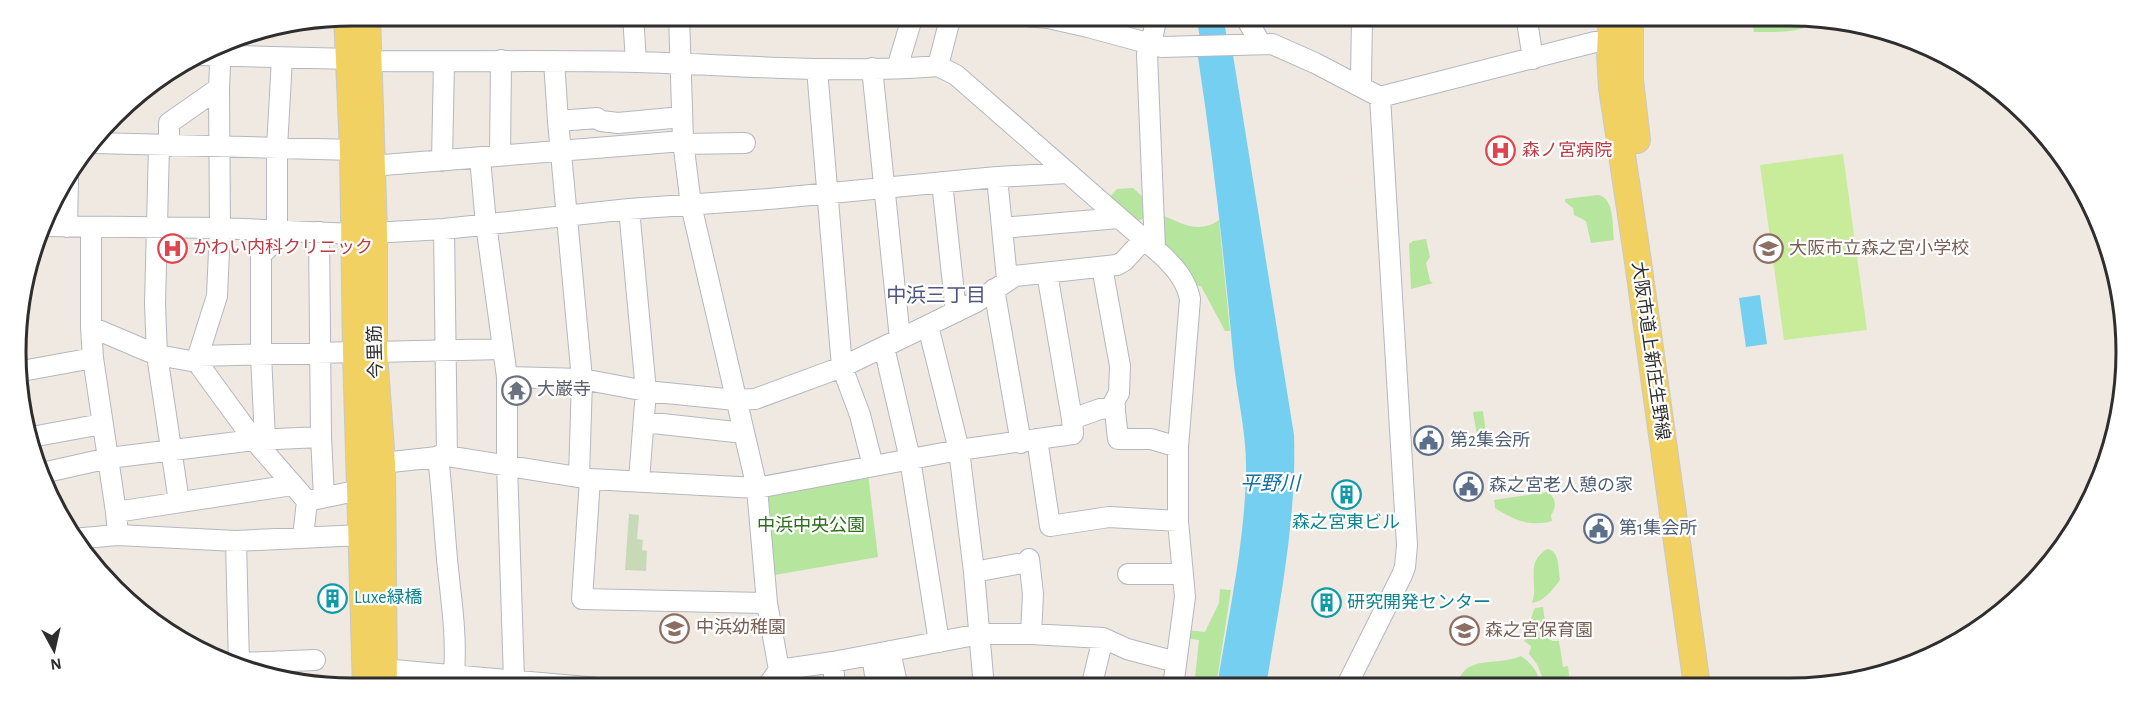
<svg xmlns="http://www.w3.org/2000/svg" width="2141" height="704" viewBox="0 0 2141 704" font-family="'Alegreya Sans','Noto Sans JP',sans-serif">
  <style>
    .green { fill: #b6e59e }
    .cemetery { fill: #c8d9b8 }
    .pitch { fill: #c9ec9a }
    .water { fill: #75cff0 }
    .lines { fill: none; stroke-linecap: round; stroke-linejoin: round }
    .minor-casing { stroke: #b4b7c1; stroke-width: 22 }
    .major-casing { stroke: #c9c9c9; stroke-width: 28 }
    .minor { stroke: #fff; stroke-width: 20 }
    .major { stroke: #f2d163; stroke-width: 26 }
    .labels { text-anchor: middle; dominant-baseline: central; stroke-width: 4.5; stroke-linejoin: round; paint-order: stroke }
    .health-label { font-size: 18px; fill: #be3a42; stroke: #fff; text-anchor: start }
    .education-label { font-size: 18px; fill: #785e54; stroke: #fff; text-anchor: start }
    .street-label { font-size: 18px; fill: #2e2e2e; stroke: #fff }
    .worship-label { font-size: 18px; fill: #5b616d; stroke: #fff; text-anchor: start }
    .service-label { font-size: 18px; fill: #4e5e75; stroke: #fff; text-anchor: start }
    .culture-label { font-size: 18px; fill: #0d838f; stroke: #fff; text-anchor: start }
    .park-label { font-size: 18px; fill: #2c6e1b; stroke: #fff }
    .neighbourhood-label { font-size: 20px; fill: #4d5680; stroke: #fff }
    .water-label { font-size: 20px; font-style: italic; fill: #0d6fa3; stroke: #fff }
    .rim { fill: none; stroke: #2e2e2e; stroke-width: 3 }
  </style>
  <rect width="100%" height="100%" fill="#efe9e1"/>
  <!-- green -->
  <path class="green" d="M1751,15H1789L1821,19C1802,34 1776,32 1754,32Z
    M1133,188L1144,198V219L1135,221L1109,198L1117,189Z
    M1598,195C1615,198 1612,226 1614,240L1591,243L1586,221L1574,215L1573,208L1565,202V199Z
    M1162,215C1183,224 1199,234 1219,220L1230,331H1225L1201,286H1195L1164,245Z
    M1426,239L1430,257L1426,263L1430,281L1433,283L1411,289L1409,244L1413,241Z
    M1483,411L1486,434L1477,435L1473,412Z
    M868,474L878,557L769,576L763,491Z
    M1548,492C1556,498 1557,507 1551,515L1552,521C1531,527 1513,520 1495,508L1494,500Z
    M1547,549C1560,551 1558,568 1560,580C1552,590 1545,601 1532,603C1533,598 1535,594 1534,588C1534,571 1530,560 1547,549Z
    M1220,589L1231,590L1216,687H1194L1199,640L1185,638L1186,630L1205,632L1219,603Z
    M1543,607L1547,635L1552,641H1559L1563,667L1568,666L1569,676L1544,681L1537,664L1529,654L1531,646L1524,641C1529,631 1531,614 1535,608Z
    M1521,656C1532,664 1539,672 1540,687H1457C1463,653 1497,667 1521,656Z"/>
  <!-- cemetery -->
  <path class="cemetery" d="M629,514L639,515L637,539L643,540L642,550L647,551L646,571L625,570Z"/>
  <!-- pitch -->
  <path class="pitch" d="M1843,154L1867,330L1784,340L1760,165Z"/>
  <!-- water -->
  <path class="water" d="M1196,15H1223L1230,55H1233L1294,435C1297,520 1279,604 1266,687H1217C1228,616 1245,544 1246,471C1247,432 1236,394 1233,354C1224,255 1213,156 1198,57L1203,56Z
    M1760,295L1767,344L1746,347L1739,298Z"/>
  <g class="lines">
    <defs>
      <path id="minor" d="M633,15L636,62
        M679,15L683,141L691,205L757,488L767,603L779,670
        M1012,15L1048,18L1088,27L1162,47L1272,44L1315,63L1380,97L1595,42H1625
        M1244,15L1261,44
        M1526,15L1533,59
        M221,42L219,88L220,228L217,296L198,356L197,362L254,440L307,501L303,537
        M199,55L350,59L368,61C458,62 548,60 637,62C737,65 838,74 938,66L956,75L1163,256C1176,269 1186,280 1190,299L1178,447V521L1185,597L1173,687
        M554,61L558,121L582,379L579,477
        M938,66L951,15
        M872,68L900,339
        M897,68L913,15
        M817,69L842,367L860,415L873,466
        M1359,86L1361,82L1362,15
        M558,121L597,118L601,121L618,123L682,117
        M96,143L353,150
        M683,144L745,143
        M159,146L155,304L157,355L179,502
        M169,146V123L219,88
        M500,155L501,60
        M480,158L486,224L507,377
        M442,161L444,62
        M371,166L683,141
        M997,177L1007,279
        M942,182L956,312
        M629,209L646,391L639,480
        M43,226L220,228L353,234L444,229L629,209L769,199L997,177L1067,173
        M67,227L68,179
        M91,227V327L93,358L116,512L118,535
        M1002,228L1119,218
        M444,229L447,456
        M319,232L321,437L324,497
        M1155,249L1147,54L1151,45L1157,15
        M1102,267L1120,366L1119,393L1114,402L1118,439H1151L1178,447
        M994,289L1021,443
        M928,326L959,450L974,572L984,688
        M91,327L157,355L197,362
        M884,347L910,459L939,642
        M374,352L503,349
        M198,356L356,352
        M22,371L93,358
        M1072,419L1100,409L1115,407
        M644,422L744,433
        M26,438L102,424
        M1037,439L1050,526L1109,517L1178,521
        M265,440L261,355V255L277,239V148L282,58
        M438,456C442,490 444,525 447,559C451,601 457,632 454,675
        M382,463L447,456L590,479L757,488L959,450L1073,434L1072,419L1047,273
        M42,473L109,458L254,440L321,437
        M590,479L582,599L767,603
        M312,500L360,490
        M116,512L292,485
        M72,539L118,535L236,541L361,535
        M236,541L239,666
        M1029,559L1033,594L1031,634
        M974,572L1017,564
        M1128,574H1183
        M890,651L898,688
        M872,655L877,688
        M833,662L835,688
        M239,663L315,660
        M371,668L609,689
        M514,680L507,464V377L582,379L646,391L736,400L755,399L842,367L900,339L976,302L1015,276L1117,265L1124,261L1144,239
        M1346,687L1402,575L1405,567L1407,545L1380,97
        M766,688L779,670L833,662L980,634H1031L1103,638L1127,649L1176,662
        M1091,688L1103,638"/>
      <path id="major" d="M367,15L374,233V352L382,463L384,689
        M1612,15L1610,53L1612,88L1637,255L1697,686
        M1630,15V80L1637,140
        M347,16L353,150L356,352L366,689"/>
    </defs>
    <!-- minor casing -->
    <use href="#minor" class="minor-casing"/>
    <!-- major casing -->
    <use href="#major" class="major-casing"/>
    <!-- minor -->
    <use href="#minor" class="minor"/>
    <!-- major -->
    <use href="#major" class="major"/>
  </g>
  <!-- icons -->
  <defs>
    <symbol id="hospital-ring" viewBox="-11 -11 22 22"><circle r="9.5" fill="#fff" stroke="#e0444e" stroke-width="1.5"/><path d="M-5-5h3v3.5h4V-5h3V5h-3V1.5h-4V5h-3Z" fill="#e0444e"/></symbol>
    <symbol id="school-ring" viewBox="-11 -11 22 22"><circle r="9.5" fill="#fff" stroke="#8d6e63" stroke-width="1.5"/><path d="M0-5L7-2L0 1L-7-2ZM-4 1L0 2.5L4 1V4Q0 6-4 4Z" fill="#8d6e63"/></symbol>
    <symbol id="temple-ring" viewBox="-11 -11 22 22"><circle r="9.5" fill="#fff" stroke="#6b7280" stroke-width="1.5"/><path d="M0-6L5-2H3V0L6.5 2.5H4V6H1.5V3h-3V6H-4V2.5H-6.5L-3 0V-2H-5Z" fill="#6b7280"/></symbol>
    <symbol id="civic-ring" viewBox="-11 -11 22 22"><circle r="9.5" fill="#fff" stroke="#5c6f8a" stroke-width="1.5"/><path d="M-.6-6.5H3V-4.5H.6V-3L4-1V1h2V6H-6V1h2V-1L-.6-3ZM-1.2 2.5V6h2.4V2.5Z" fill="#5c6f8a"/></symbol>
    <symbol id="building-ring" viewBox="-11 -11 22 22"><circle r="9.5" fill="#fff" stroke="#0f9aa8" stroke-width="1.5"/><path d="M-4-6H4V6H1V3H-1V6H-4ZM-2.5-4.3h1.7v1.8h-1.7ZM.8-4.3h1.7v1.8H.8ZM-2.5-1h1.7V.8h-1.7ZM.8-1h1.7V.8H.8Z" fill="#0f9aa8"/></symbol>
  </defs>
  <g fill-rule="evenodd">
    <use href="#hospital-ring" x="1484" y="134" width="33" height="33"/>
    <use href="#hospital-ring" x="156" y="232" width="33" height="33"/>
    <use href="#school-ring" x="1752" y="232" width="33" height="33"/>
    <use href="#temple-ring" x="500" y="374" width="33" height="33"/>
    <use href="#civic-ring" x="1412" y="424" width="33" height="33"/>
    <use href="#civic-ring" x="1452" y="470" width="33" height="33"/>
    <use href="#building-ring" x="1330" y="478" width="33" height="33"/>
    <use href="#civic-ring" x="1582" y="512" width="33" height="33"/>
    <use href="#building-ring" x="316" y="582" width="33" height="33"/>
    <use href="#building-ring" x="1310" y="586" width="33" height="33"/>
    <use href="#school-ring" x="658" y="612" width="33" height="33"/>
    <use href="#school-ring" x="1448" y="614" width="33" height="33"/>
  </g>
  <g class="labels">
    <!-- health labels -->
    <g class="health-label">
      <text x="1522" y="151">森ノ宮病院</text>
      <text x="193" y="248">かわい内科クリニック</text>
    </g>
    <!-- education labels -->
    <g class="education-label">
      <text x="1789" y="249">大阪市立森之宮小学校</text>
      <text x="696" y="628">中浜幼稚園</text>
      <text x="1485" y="631">森之宮保育園</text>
    </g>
    <!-- street labels -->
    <g class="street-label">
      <text transform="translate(1650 351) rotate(82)">大阪市道上新庄生野線</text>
      <text transform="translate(376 352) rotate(-92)">今里筋</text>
    </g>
    <!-- worship labels -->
    <g class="worship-label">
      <text x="537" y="390">大巌寺</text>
    </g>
    <!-- service labels -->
    <g class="service-label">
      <text x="1450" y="441">第2集会所</text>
      <text x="1489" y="486">森之宮老人憩の家</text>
      <text x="1619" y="529">第1集会所</text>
    </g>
    <!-- culture labels -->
    <g class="culture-label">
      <text x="1346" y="523" text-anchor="middle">森之宮東ビル</text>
      <text x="354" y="598">Luxe緑橋</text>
      <text x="1347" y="603">研究開発センター</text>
    </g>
    <!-- park labels -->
    <g class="park-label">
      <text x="811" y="526">中浜中央公園</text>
    </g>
    <!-- neighbourhood labels -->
    <g class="neighbourhood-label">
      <text x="936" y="296">中浜三丁目</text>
    </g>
    <!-- water labels -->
    <g class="water-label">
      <text x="1270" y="484">平野川</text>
    </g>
  </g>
  <!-- crop -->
  <path d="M0 0H2141V704H0ZM352 26H1790A326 326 0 0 1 2116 352V352A326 326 0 0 1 1790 678H352A326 326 0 0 1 26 352V352A326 326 0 0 1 352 26Z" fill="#fff" fill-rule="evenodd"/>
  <path class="rim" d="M352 26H1790A326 326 0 0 1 2116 352V352A326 326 0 0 1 1790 678H352A326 326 0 0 1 26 352V352A326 326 0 0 1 352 26Z"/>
  <!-- north arrow -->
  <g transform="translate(54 650) rotate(172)" stroke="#ffffff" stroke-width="4.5" paint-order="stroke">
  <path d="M0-4.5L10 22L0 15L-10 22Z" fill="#2e2e2e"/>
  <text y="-9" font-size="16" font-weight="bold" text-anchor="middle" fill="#2e2e2e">N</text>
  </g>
</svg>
